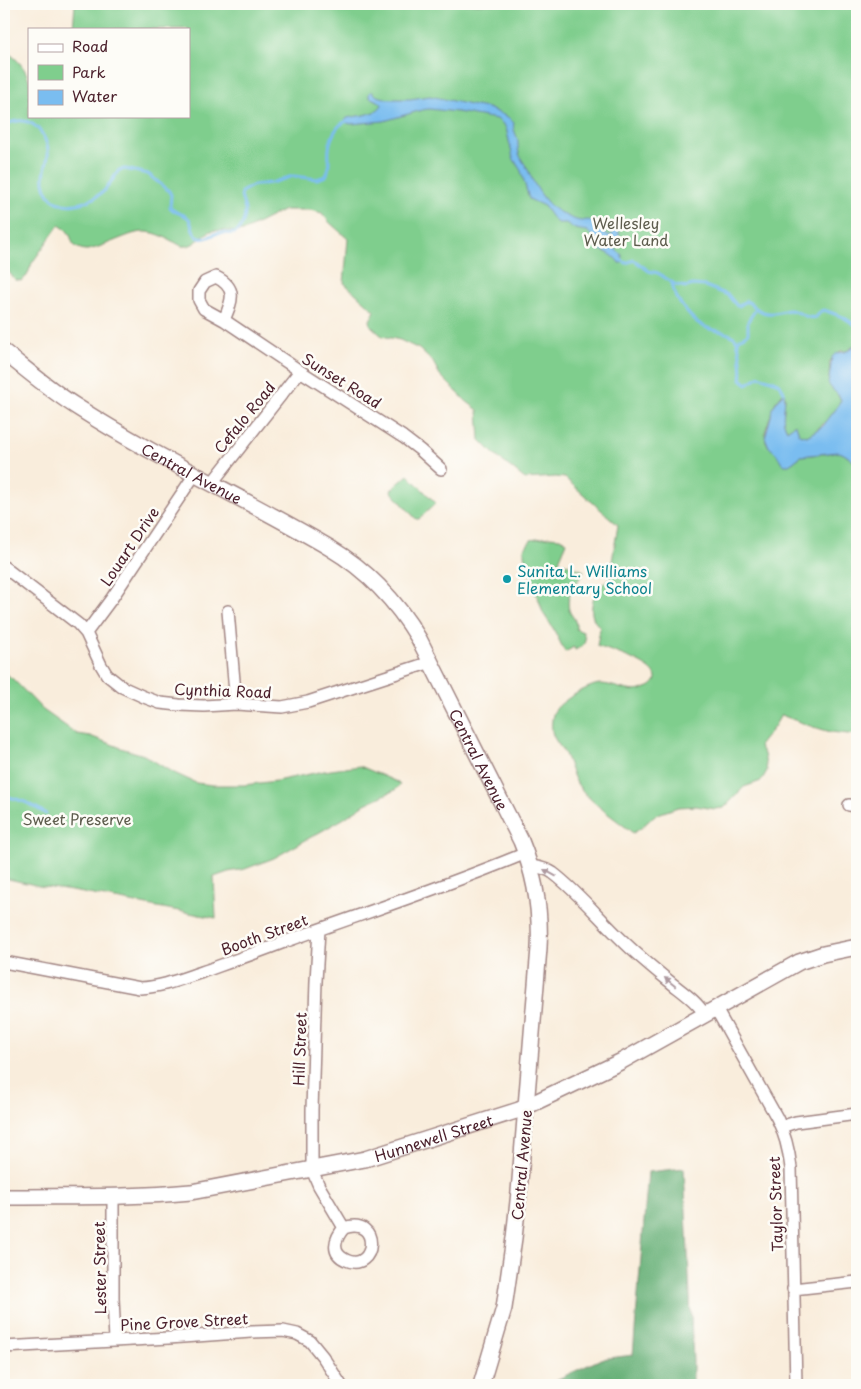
<svg xmlns="http://www.w3.org/2000/svg" width="861" height="1389" viewBox="0 0 861 1389" font-family="'Playpen Sans',sans-serif">
  <style>
    .green { fill: #7fce8d; stroke: #64765c }
    .forest { fill: #67b178; stroke: #586852 }
    .water { fill: #7abdf0; stroke: #626e8e }
    .lines { fill: none; stroke-linecap: round; stroke-linejoin: round }
    .stream { stroke: #7abdf0; stroke-width: 3 }
    .minor-casing { stroke: #a28684; stroke-width: 14 }
    .secondary-casing { stroke: #a28684; stroke-width: 18 }
    .minor { stroke: #fff; stroke-width: 11 }
    .secondary { stroke: #fff; stroke-width: 15 }
    .oneway { fill: #ae9aa0 }
    .culture-dot { fill: #0f9aa8; stroke: #fdfcf7; stroke-width: 2 }
    .labels { text-anchor: middle; dominant-baseline: central; stroke-width: 5; stroke-linejoin: round; paint-order: stroke }
    .park-label { font-size: 15px; fill: #5d5c4d; stroke: #fdfcf7 }
    .street-label { font-size: 15px; fill: #4a1f2b; stroke: #fdfcf7 }
    .culture-label { font-size: 15px; fill: #0d838f; stroke: #fdfcf7; text-anchor: start }
  </style>
  <rect width="100%" height="100%" fill="#fdfcf7"/>
  <filter id="ink" filterUnits="userSpaceOnUse"><feTurbulence type="fractalNoise" baseFrequency=".02" numOctaves="2"/><feDisplacementMap in="SourceGraphic" scale="10" xChannelSelector="R" yChannelSelector="G"/><feConvolveMatrix kernelMatrix="1 2 1 2 8 2 1 2 1" color-interpolation-filters="sRGB"/></filter>
  <filter id="wash" filterUnits="userSpaceOnUse"><feTurbulence type="fractalNoise" baseFrequency=".0096" numOctaves="4" result="noise"/><feDisplacementMap in="SourceGraphic" scale="20" xChannelSelector="R" yChannelSelector="G"/><feGaussianBlur stdDeviation="1.12" result="paint"/><feColorMatrix in="noise" values="0 0 0 0 0 0 0 0 0 0 0 0 0 0 0 0 0 1.4 0 .05"/><feComposite in="paint" operator="in"/></filter>
  <g filter="url(#wash)">
    <rect width="100%" height="100%" fill="#f9eddc"/>
    <!-- green -->
    <path class="green" d="M75,4H857V345L853,346L847,351H840L830,361L829,379L831,388L837,394L841,400C836,413 819,430 807,436L799,434L796,425H794L787,430L783,421L785,397L783,393L775,403L765,432L766,441L769,447L792,463L801,456L838,452C846,453 849,460 857,463V482L855,485L856,491L857,492V735L831,732L813,727L781,715L774,727L759,746L764,754L767,771L761,781L744,787L724,808L715,809L696,806L678,807L655,815L640,829L633,833C616,819 595,806 581,789C573,780 570,765 565,754C561,747 553,739 552,731C551,726 552,716 554,712C559,702 584,688 595,685C610,680 629,697 646,688C649,687 651,686 653,684C670,668 607,650 597,646L600,628C597,624 593,620 592,614C590,601 597,585 609,580L618,525L565,478L556,477L525,479L495,455L480,440L478,410L466,401L440,375L433,362L419,349L400,340L382,336L371,326L370,320L375,311L344,283L348,239L329,222L322,213L310,210H284L243,231C232,233 217,228 209,232C200,237 193,248 182,246C179,245 175,242 172,241C159,234 150,230 136,233C123,236 94,251 85,250C69,247 74,240 68,232C66,229 62,227 59,225L32,263L27,276L21,281L15,280L8,271L4,262V51C14,55 24,66 28,77C31,84 29,107 29,116H189V29H73Z
      M408,475L436,503L419,519H416L391,491L392,489Z
      M549,537L560,538L567,542L559,561L584,571C577,585 565,593 569,610C570,614 574,617 575,621C576,623 576,626 576,629L583,632C587,642 585,645 575,650L574,647L565,652L553,628L543,613L539,600L534,591L538,589L525,565L524,549L531,540Z
      M4,673L13,679L43,710L77,734L90,736L124,749L144,755L170,771L196,783L213,785H244L276,781L324,771L360,766L397,782L400,785L395,790L365,804L343,819L274,858L245,869L228,872L214,877L216,918L78,892L39,886L31,884L4,878Z"/>
    <!-- forest -->
    <path class="forest" d="M684,1168L693,1361V1385H554L556,1380L601,1359L633,1355L648,1172Z"/>
    <!-- water -->
    <path class="water" d="M371,91L377,96L389,99H410L430,96L475,106L488,108L508,117L514,123C512,129 517,135 518,141C518,147 518,151 520,156C522,161 526,165 528,170C533,183 544,202 556,210C563,214 573,220 581,221C585,221 587,219 592,221C600,225 601,237 612,235L613,232L612,228L613,226H616C623,237 617,240 616,250L622,255L623,262L622,263H619C615,256 607,252 600,250L597,240L587,231L575,229L566,223H557L551,216L544,206L529,199L521,171L518,166L513,158L506,128L504,125L497,119L457,112L429,109L422,110L384,121L351,124L347,123L345,121L347,118C359,115 375,116 382,105L380,102L369,97V94Z
      M857,345V463C850,460 846,453 838,452L801,456L792,463L789,465H785L782,463L776,453L769,447L765,437L771,416L772,408L784,392C787,407 779,417 787,430L794,425H796L799,434L807,436L823,426L836,409L841,400C838,392 830,390 828,382L829,379L832,357C838,350 840,354 847,351C851,350 852,346 857,345Z"/>
    <g class="lines">
      <!-- stream -->
      <path class="stream" d="M4,125C10,123 16,120 23,121C38,122 49,141 48,155C47,164 43,173 44,182C50,214 84,207 103,192C109,186 114,177 119,170L125,169L148,174L169,191L171,195L170,207C177,216 184,212 189,219C192,224 193,237 200,238C206,240 210,236 215,234C227,230 236,241 243,222C249,207 240,202 241,192L254,185L271,183L293,176L317,179L326,176C331,167 328,158 329,149C330,138 337,123 348,121
        M621,260L626,263L634,260L649,271L658,273L676,285L686,287L693,285L705,286L728,295L737,306H739L746,301C753,304 756,310 763,312C775,316 781,310 790,310C800,311 806,320 816,317L821,311L824,310L843,317L857,326
        M672,283C674,300 693,324 710,329C717,331 729,332 735,338C740,344 743,371 741,379L747,384L760,376C771,381 779,379 784,392
        M738,342L739,339L748,334V321L756,309
        M4,796C21,799 31,804 46,814"/>
    </g>
  </g>
  <g filter="url(#ink)">
    <g class="lines">
      <defs>
        <path id="minor" d="M224,320C232,301 238,288 216,277L205,282L199,291V300L204,309L224,320L300,371L403,437L420,450L441,469
          M212,483L300,371
          M4,567L78,624L86,633L101,665L107,675L122,687L144,697L160,703L179,705L204,706L236,704L282,707L308,702L431,662
          M228,611L236,704
          M86,633L112,598L195,474
          M849,805L857,806
          M531,866C538,867 546,868 553,873C578,892 599,918 622,940C637,955 653,968 669,981C681,991 697,1001 705,1015
          M319,930L316,981L312,1110V1170L319,1186L344,1228C335,1238 330,1253 346,1260C376,1274 382,1215 344,1228
          M4,962L140,988C162,987 181,979 202,972C230,962 259,952 287,941C367,912 448,886 526,853
          M716,1009L777,1118C785,1134 789,1150 791,1168L796,1385
          M781,1127L796,1122L857,1114
          M113,1196V1298L115,1340
          M793,1289L857,1282
          M4,1347L169,1338L251,1332L283,1331L297,1334L310,1341L323,1357L341,1385"/>
        <g id="secondary">
          <path id="s1" d="M4,352C28,371 51,391 77,407C158,459 247,499 330,548C367,570 397,602 419,639L521,841C535,875 541,910 539,948L519,1192L514,1238L504,1308L481,1385"/>
          <path id="s2" d="M4,1197C66,1196 129,1198 191,1192L365,1159L519,1110L622,1061L799,962L823,954L857,947"/>
        </g>
      </defs>
      <!-- minor casing -->
      <use href="#minor" class="minor-casing"/>
      <!-- secondary casing -->
      <use href="#secondary" class="secondary-casing"/>
      <!-- minor -->
      <use href="#minor" class="minor"/>
      <!-- secondary -->
      <use href="#secondary" class="secondary"/>
    </g>
    <!-- one-way arrows -->
    <defs><path id="oneway-solid" d="M-6-.8H1V-3.2L6.5 0L1 3.2V.8H-6Z" transform="scale(1.25)"/></defs>
    <g class="oneway">
      <use href="#oneway-solid" transform="translate(550 873) rotate(-151)"/>
      <use href="#oneway-solid" transform="translate(670 982) rotate(-141)"/>
    </g>
  </g>
  <!-- markers -->
  <circle class="culture-dot" cx="507" cy="579" r="5"/>
  <g class="labels">
    <!-- park labels -->
    <g class="park-label">
      <text x="626" y="222">Wellesley<tspan x="626" dy="17">Water Land</tspan></text>
      <text x="77" y="818">Sweet Preserve</text>
    </g>
    <!-- street labels -->
    <g class="street-label">
      <text transform="translate(342 380) rotate(32)">Sunset Road</text>
      <text transform="translate(244 417) rotate(-51)">Cefalo Road</text>
      <text stroke="none"><textPath href="#s1" startOffset="224">Central Avenue</textPath></text>
      <text transform="translate(129 546) rotate(-56)">Louart Drive</text>
      <text transform="translate(223 690) rotate(2)">Cynthia Road</text>
      <text stroke="none"><textPath href="#s1" startOffset="644">Central Avenue</textPath></text>
      <text transform="translate(264 934) rotate(-20)">Booth Street</text>
      <text transform="translate(299 1049) rotate(-88)">Hill Street</text>
      <text stroke="none"><textPath href="#s2" startOffset="436">Hunnewell Street</textPath></text>
      <text transform="translate(521 1165) rotate(-85)">Central Avenue</text>
      <text transform="translate(775 1204) rotate(-92)">Taylor Street</text>
      <text transform="translate(99 1268) rotate(-91)">Lester Street</text>
      <text transform="translate(184 1321) rotate(-3)">Pine Grove Street</text>
    </g>
    <!-- culture labels -->
    <g class="culture-label">
      <text x="517" y="570">Sunita L. Williams<tspan x="517" dy="17">Elementary School</tspan></text>
    </g>
  </g>
  <!-- margin -->
  <rect width="861" height="1389" fill="none" stroke="#fdfcf7" stroke-width="20"/>
  <!-- legend -->
  <rect x="28" y="28" width="162" height="90" fill="#fdfcf7" stroke="#b5a4a5"/>
  <rect x="38" y="44" width="25" height="8" fill="#ffffff" stroke="#b5a4a5"/>
  <text x="72" y="52" font-size="15" fill="#4a1f2b">Road</text>
  <rect x="38" y="65" width="25" height="15" fill="#7fce8d" stroke="#b5a4a5"/>
  <text x="72" y="78" font-size="15" fill="#4a1f2b">Park</text>
  <rect x="38" y="90" width="25" height="15" fill="#7abdf0" stroke="#b5a4a5"/>
  <text x="72" y="102" font-size="15" fill="#4a1f2b">Water</text>
</svg>
